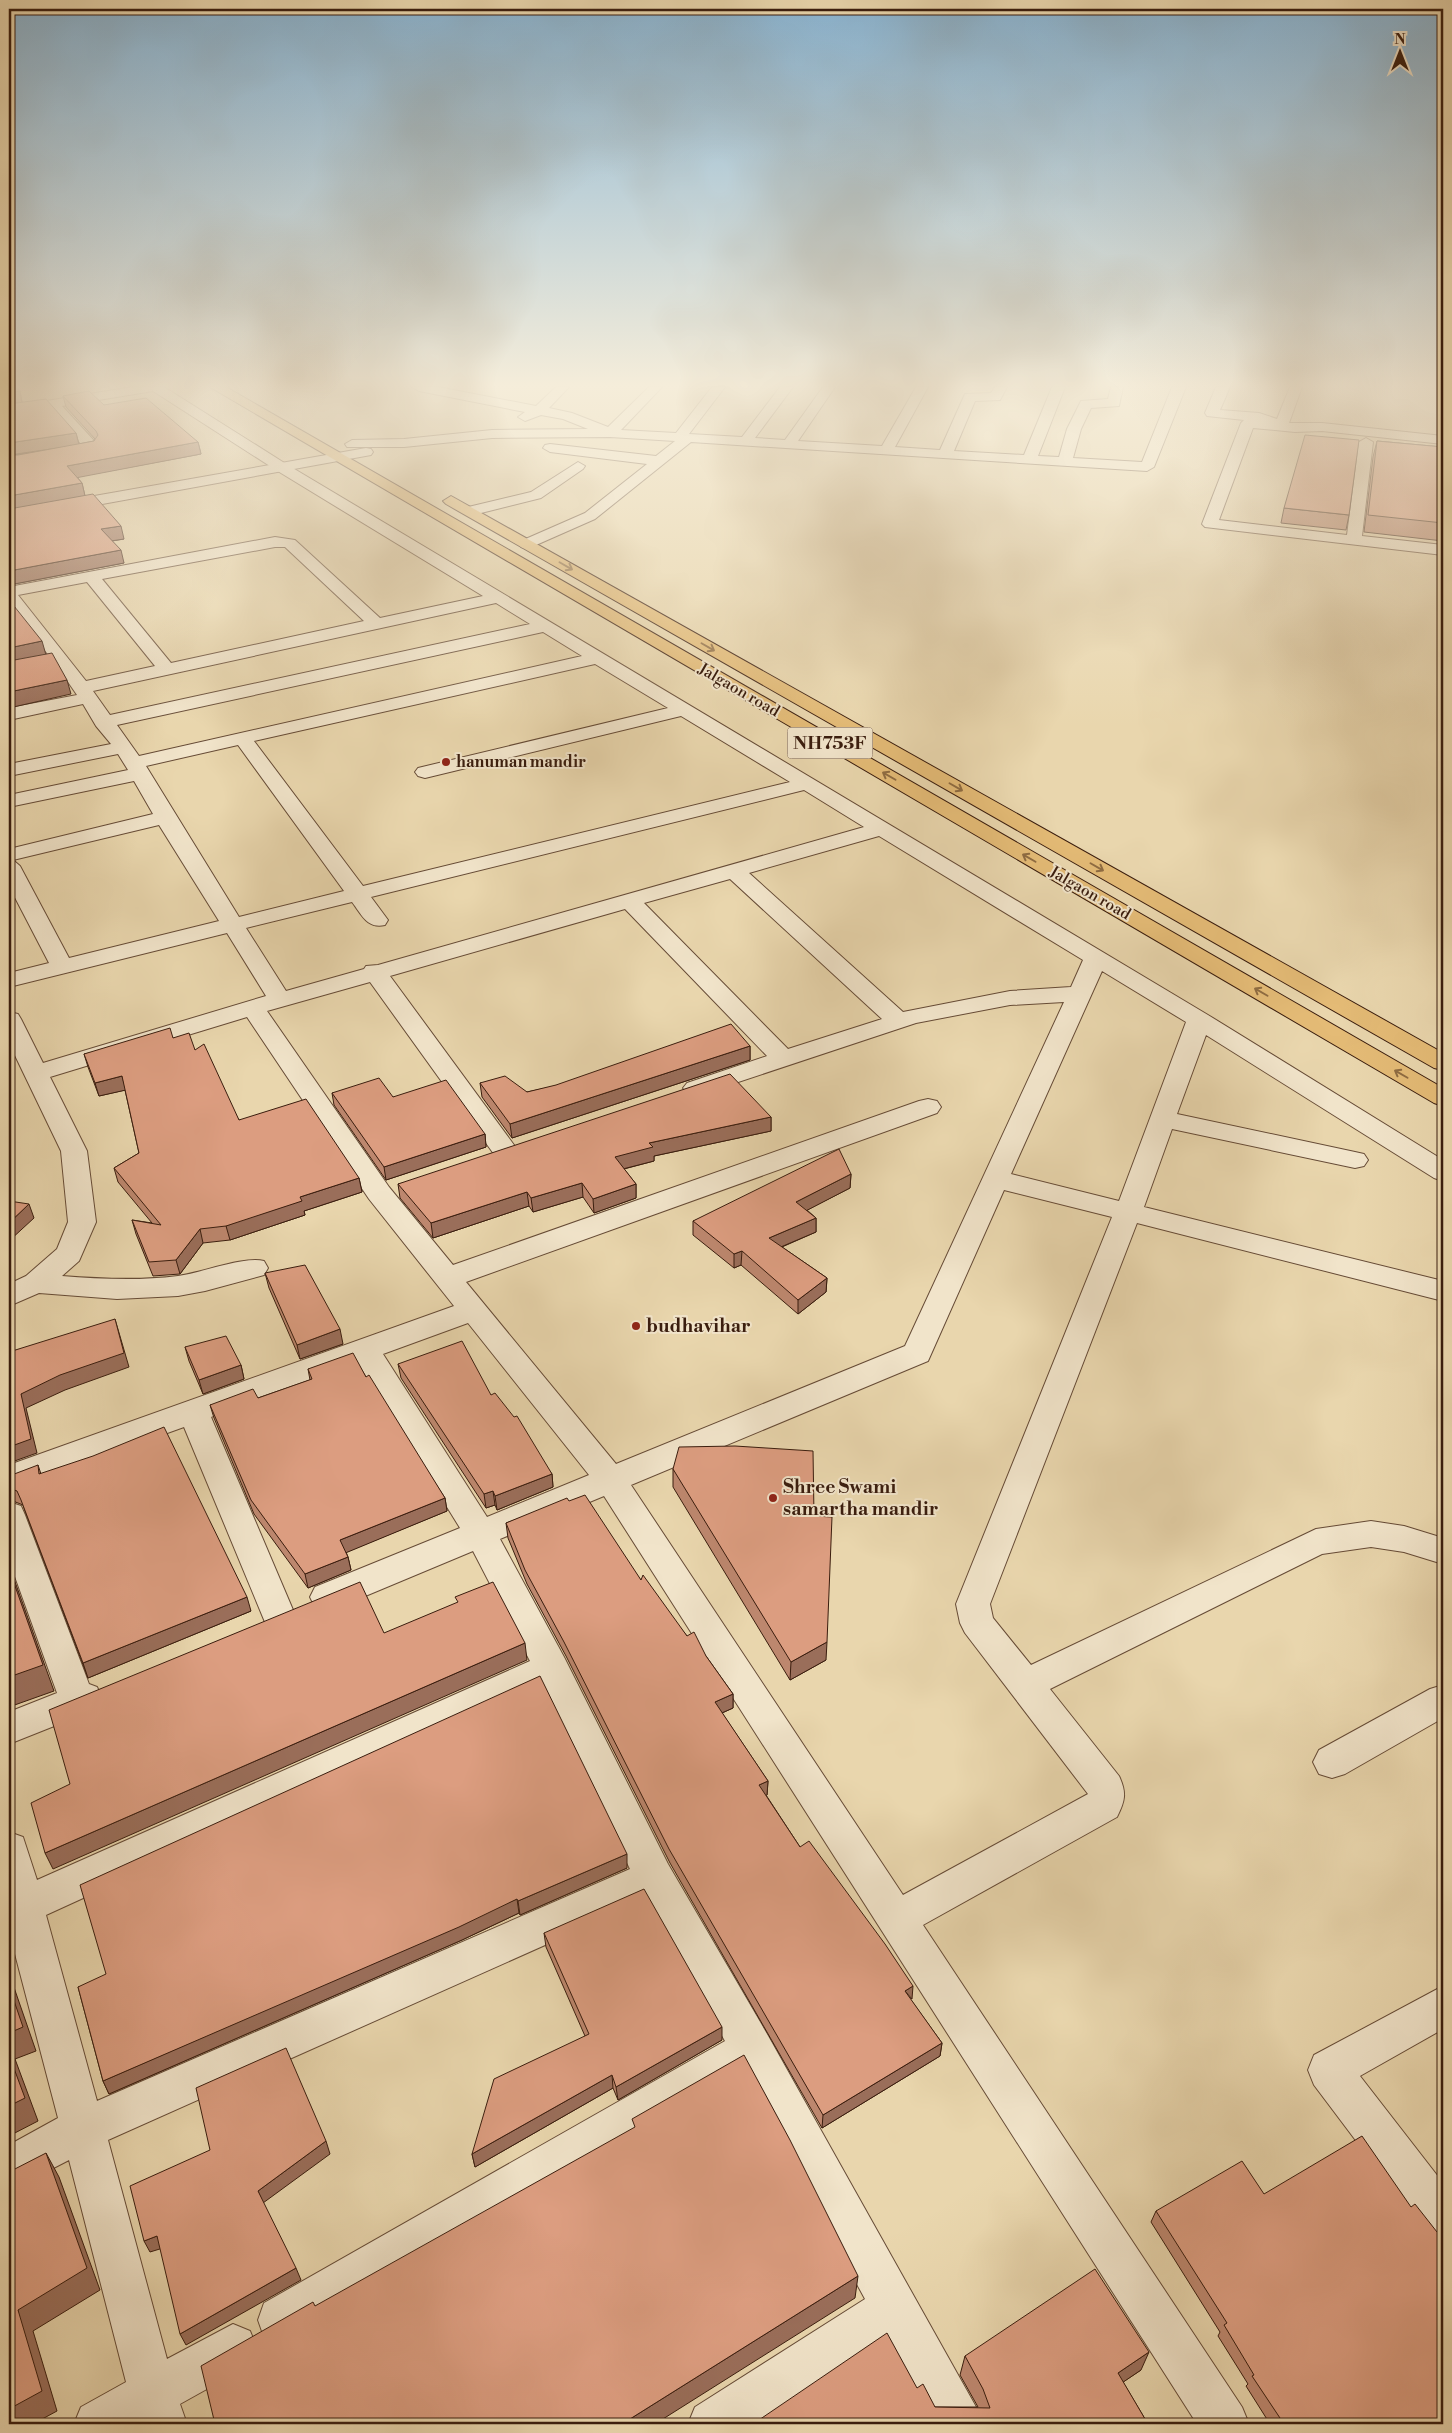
<svg xmlns="http://www.w3.org/2000/svg" width="1452" height="2433" viewBox="0 0 1452 2433" font-family="'Libre Bodoni',serif">
  <style>
    .lines { fill: none; stroke-linecap: round; stroke-linejoin: round }
    .minor-casing { stroke: #664b36; stroke-width: 2 }
    .tertiary-casing { stroke: #664b36; stroke-width: 2 }
    .trunk-casing { stroke: #3a1d0e; stroke-width: 2 }
    .minor { fill: #f1e4ca; fill-rule: evenodd }
    .tertiary { fill: #f1e4ca; fill-rule: evenodd }
    .trunk { fill: #e4bb76; fill-rule: evenodd }
    .wall { fill: #bd876e; stroke: #3a1d0e; fill-rule: evenodd }
    .shaded-wall { fill: #9a6e5a; stroke: #3a1d0e }
    .building { fill: #dc9d80; stroke: #3a1d0e }
    .oneway { stroke: #8f6c42 }
    .poi-dot { fill: #8f2418; stroke: #f1e4ca; stroke-width: 2 }
    .labels { text-anchor: middle; dominant-baseline: central; stroke-width: 4; stroke-linejoin: round; paint-order: stroke }
    .far-street-label { font-size: 16px; fill: #3a1d0e; stroke: #f1e4ca }
    .far-poi-label { font-size: 16px; font-weight: bold; fill: #3a1d0e; stroke: #f1e4ca; text-anchor: start }
    .shield { fill: #f1e4ca; stroke: #715946; stroke-width: 1 }
    .shield-label { font-size: 18px; font-weight: bold; fill: #3a1d0e }
    .poi-label { font-size: 19px; font-weight: bold; fill: #3a1d0e; stroke: #f1e4ca; text-anchor: start }
  </style>
  <rect width="100%" height="100%" fill="#e9d6ad"/>
  <filter id="stains"><feTurbulence type="fractalNoise" baseFrequency=".004" numOctaves="4"/><feColorMatrix values="0 0 0 0 .2 0 0 0 0 .09 0 0 0 0 .02 0 0 0 .5 -.17"/></filter>
  <radialGradient id="worn" r=".72"><stop offset=".6" stop-color="#630" stop-opacity="0"/><stop offset="1" stop-color="#630" stop-opacity=".3"/></radialGradient>
  <g class="lines">
    <defs>
      <path id="minor" d="M133,387H164L286,464L1208,1015L1443,1160V1181L1434,1178L1206,1035L1177,1114L1355,1152L1364,1154L1368,1160L1364,1166L1355,1168L1172,1129L1144,1207L1443,1281V1301L1137,1223L990,1604L993,1618L1031,1665L1316,1529L1371,1521L1404,1526L1443,1538V1564L1404,1552L1371,1547L1322,1554L1050,1689L1119,1776C1127,1793 1125,1801 1117,1817L923,1925L1242,2407L1249,2424H1197L604,1496L500,1539L564,1657L668,1864L767,2034L976,2407L983,2424H933L886,2339L755,2424H688L695,2407L865,2299L744,2077L298,2337L281,2343L264,2337L258,2320L264,2303L725,2041L646,1900L108,2140L167,2359L233,2324L250,2331L257,2348L250,2365L180,2404L187,2424H74L81,2407L126,2382L69,2160L9,2191V2145L58,2118L9,1931V1832L23,1837L37,1880L530,1661L473,1551L339,1607L327,1611L315,1607L310,1597L315,1587L460,1528L358,1363L211,1417L296,1617L291,1627L279,1631L267,1627L184,1427L9,1490V1465L454,1306L369,1199L247,1017L50,1077L87,1151L96,1222L79,1261L62,1276C100,1279 139,1281 178,1276C201,1273 244,1256 264,1261L268,1268L264,1275L205,1291L178,1296L117,1299L39,1293L9,1306V1284L26,1276L57,1249L68,1222L61,1151L9,1043V1012L18,1014L21,1019L43,1063L266,996L227,933L9,987V973L49,963L9,886V849L153,814L134,781L9,807V795L128,770L118,754L9,776V764L111,744L96,726L83,704L9,720V708L77,695L55,663L9,606V587L275,537L295,540L380,618L483,596L276,470L153,391L62,406L97,444L99,447L95,452L90,453L21,465H9V457L83,446L49,409L9,415V407ZM275,547H285L364,621L171,663L102,579ZM87,582L155,666L86,681L18,595ZM496,603L530,624L110,715L93,691ZM543,632L582,656L139,756L117,725ZM595,664L668,708L418,768L415,772L418,776L425,778L681,716L790,782L363,886L254,741ZM238,745L344,891L239,917L146,766ZM804,790L864,827L378,965L366,966L364,969L286,991L246,928L352,902C362,915 367,929 385,925L388,920L371,897ZM159,825L219,921L69,958L20,866L13,860ZM879,836L1083,960L1071,987L1010,991L903,1012L749,873ZM730,879L882,1019L788,1049L644,903ZM625,909L767,1056L687,1083L683,1088L687,1093L696,1096L916,1023L1010,1005L1064,1002L905,1346L616,1464L466,1282L937,1113L941,1107L937,1101L928,1099L919,1101L453,1265L389,1187L267,1011L370,982L496,1157L505,1159L514,1157L518,1151L514,1145L390,976ZM1102,971L1186,1022L1119,1201L1011,1174ZM1004,1190L1112,1217L956,1604L960,1623L965,1633L1088,1794L903,1895L631,1485L928,1361ZM468,1323L589,1475L487,1517L383,1354ZM543,1688L630,1869L97,2101L46,1915Z
        M412,387H438L536,406L556,387H569L549,408L572,413L608,427L649,387H662L621,430L676,433L712,387H725L689,434L742,437L780,387H793L755,438L785,440L823,387H835L798,441L882,446L916,387H928L895,447L940,450L965,394L991,393L995,387H1007L1000,400L975,401L954,451L1024,455L1052,387H1065L1038,456L1059,457L1067,429L1081,401L1108,399L1111,387H1123L1119,406L1091,408L1081,429L1073,458L1142,462L1172,387H1186L1154,467L1147,471L691,442L595,519L527,549L521,547L519,544L521,541L585,513L647,464L550,452L543,448L545,445L550,444L656,456L675,441L610,437L492,438L404,447H347L345,444L352,440L404,439L492,430L588,429L563,419L541,415L525,421L518,417L525,412L419,391Z
        M1216,387H1230L1220,410L1259,413L1277,419L1290,387H1302L1289,423H1322L1443,436V444L1322,431L1295,432L1253,428L1219,520L1347,535L1359,442L1366,438L1373,442L1362,536L1443,545V555L1205,527L1202,524L1241,423L1244,420L1207,416L1205,413Z
        M578,462L585,466L583,469L541,498L469,516L461,511L464,508L531,492Z
        M9,1502L21,1506L25,1515L89,1684L97,1687L102,1698L97,1709L9,1744V1712L57,1693L9,1560Z
        M1443,1685V1718L1345,1774L1332,1778L1319,1774L1313,1762L1319,1750L1430,1689Z
        M1443,1986V2029L1360,2076L1443,2183V2241L1427,2235L1314,2085L1308,2070L1314,2055Z"/>
      <path id="tertiary" d="M366,448L371,449L373,452L371,455L9,521V511Z"/>
      <path id="trunk" d="M210,387H226L1443,1088V1106L1434,1103Z
        M451,496L1443,1053V1070L1434,1068L446,504L443,501Z"/>
    </defs>
    <!-- minor casing -->
    <use href="#minor" class="minor-casing"/>
    <!-- tertiary casing -->
    <use href="#tertiary" class="tertiary-casing"/>
    <!-- trunk casing -->
    <use href="#trunk" class="trunk-casing"/>
    <!-- minor -->
    <use href="#minor" class="minor"/>
    <!-- tertiary -->
    <use href="#tertiary" class="tertiary"/>
    <!-- trunk -->
    <use href="#trunk" class="trunk"/>
  </g>
  <!-- wall -->
  <path class="wall" d="M9,387L20,391L22,402L76,433L79,444L94,441L95,439L66,407L63,396L104,405L198,442L201,454L77,477L82,483L85,496L124,539L112,541L124,563L9,585ZM45,450L18,455H13Z
    M1377,441L1443,447V541L1364,532L1373,457Z
    M1284,508L1349,515L1346,530L1281,523Z
    M173,1038L195,1050L239,1120L359,1178L362,1192L304,1211L305,1215L230,1240L203,1243L180,1274L153,1276L136,1234L132,1220L152,1223L118,1182L114,1168L139,1153L125,1090L99,1096L88,1067L84,1054Z
    M750,1046V1060L512,1138L482,1097L480,1083L527,1092Z
    M332,1093L393,1097L485,1134L486,1147L386,1180L334,1105Z
    M771,1117V1131L654,1156V1161L624,1169L636,1184V1198L594,1213L583,1197L533,1212L529,1206L433,1238L400,1198L398,1184Z
    M851,1174L850,1188L807,1210L816,1218V1232L782,1247L827,1278L826,1292L798,1314L741,1265L734,1268L693,1235V1221Z
    M265,1273L343,1344L300,1359L269,1288Z
    M185,1347L241,1365L244,1379L203,1394L189,1361Z
    M398,1364L491,1395L552,1474L553,1487L497,1510L495,1505L486,1508L401,1378Z
    M308,1369L366,1377L445,1498L447,1511L346,1552L348,1557L351,1570L308,1588L254,1514L214,1418L210,1405L258,1398L310,1380Z
    M38,1465L41,1474L251,1611L88,1678L25,1511L23,1505L13,1501L9,1490V1487Z
    M673,1469L826,1660L790,1680L673,1487Z
    M569,1501L641,1580L687,1636L706,1656L733,1694V1708L722,1713L768,1781L767,1795H766L800,1847L911,2000L942,2043L940,2056L822,2128L670,1863L566,1656L527,1584L508,1538L506,1523Z
    M627,1868L520,1915L519,1913L462,1940L109,2094L103,2081L78,1987Z
    M544,1933L722,2040L618,2100L613,2088L475,2167L472,2154L585,2036L546,1947Z
    M1264,2194L1443,2424H1270L1246,2386L1248,2384L1218,2336L1220,2332L1151,2222L1156,2211Z
    M965,2356L1141,2370L1123,2382L1148,2424H753L917,2388L935,2407H978L960,2375Z"/>
  <!-- shaded-wall -->
  <path class="shaded-wall" d="M20,391L22,403L9,406V393Z
    M76,433L79,445L9,455V443Z
    M198,442L201,454L70,479L67,466Z
    M82,483L85,496L9,510V496Z
    M121,526L124,539L104,542L101,529Z
    M121,550L124,563L9,585V571Z
    M42,641L46,655L9,663V648Z
    M67,680L71,694L9,708V692Z
    M750,1046V1060L512,1138L510,1124Z
    M122,1076L126,1090L99,1096L95,1083Z
    M771,1117V1131L654,1156V1161L615,1171V1157L649,1143Z
    M485,1134L486,1147L386,1180L384,1167Z
    M851,1174L850,1188L796,1216V1202Z
    M359,1178L362,1192L304,1211L305,1215L230,1240L226,1226L300,1197Z
    M582,1183L583,1197L533,1212L531,1198Z
    M636,1184V1198L594,1213L593,1199Z
    M527,1192L529,1206L433,1238L431,1223Z
    M29,1204L34,1218L9,1241V1223Z
    M816,1218V1232L769,1252V1238Z
    M200,1229L203,1243L180,1274L176,1260Z
    M742,1251L741,1265L734,1268V1254Z
    M827,1278L826,1292L798,1314V1300Z
    M115,1319L129,1367L65,1390L26,1408L37,1453L9,1463V1447L21,1394Z
    M340,1329L343,1344L300,1359L297,1345Z
    M241,1365L244,1379L203,1394L199,1380Z
    M552,1474L553,1487L497,1510L495,1496Z
    M493,1491L495,1505L486,1508L484,1494Z
    M445,1498L447,1511L343,1554L340,1540Z
    M348,1557L351,1570L308,1588L305,1574Z
    M9,1565L54,1691L9,1707Z
    M247,1597L251,1611L88,1678L83,1663Z
    M827,1642L826,1660L790,1680L791,1662Z
    M525,1643L527,1660L53,1869L45,1853Z
    M733,1694V1708L715,1716V1702Z
    M768,1781L767,1795L759,1799V1785Z
    M627,1854V1868L520,1915L518,1901Z
    M517,1899L519,1913L462,1940L109,2094L103,2081Z
    M9,1973L36,2051L15,2059L38,2121L9,2136Z
    M913,1986L912,1999L905,1991Z
    M722,2027V2040L618,2100L616,2087Z
    M942,2043L940,2056L822,2128L823,2115Z
    M612,2075L613,2088L475,2167L472,2154Z
    M326,2141L330,2154L263,2203L258,2191Z
    M46,2153L59,2177L100,2290L33,2331L57,2411L33,2424H9V2409L18,2310Z
    M157,2236L163,2248L150,2252L144,2241Z
    M296,2268L301,2280L186,2345L180,2334Z
    M858,2276L855,2298L655,2424H622Z
    M1149,2352L1141,2370L1110,2391L1118,2373Z
    M983,2420L982,2424H976Z"/>
  <!-- building -->
  <path class="building" d="M9,387H15L20,391L9,393Z
    M89,391L104,405L146,398L198,442L67,466L82,483L9,496V455H18L94,441L98,435L96,431L63,396Z
    M46,399L76,433L9,443V404Z
    M1305,435L1359,440L1349,515L1284,508Z
    M1377,441L1443,447V523L1368,515Z
    M93,494L121,526L101,529L121,550L9,571V509Z
    M9,600L10,601L42,641L9,648Z
    M52,653L67,680L9,692V661Z
    M731,1024L750,1046L510,1124L480,1083L505,1076L527,1092L556,1085Z
    M170,1028L173,1038L189,1033L195,1050L204,1044L239,1120L306,1099L359,1178L300,1197L302,1201L226,1226L200,1229L176,1260L149,1262L132,1220L161,1225L114,1168L139,1153L122,1076L95,1083L84,1054Z
    M730,1074L771,1117L649,1143L653,1147L615,1157L636,1184L593,1199L582,1183L531,1198L527,1192L431,1223L398,1184Z
    M379,1078L393,1097L446,1080L485,1134L384,1167L332,1093Z
    M839,1149L851,1174L796,1202L816,1218L769,1238L827,1278L798,1300L742,1251L734,1254L693,1221Z
    M9,1201L29,1204L9,1223Z
    M305,1265L340,1329L297,1345L265,1273Z
    M115,1319L124,1353L60,1375L21,1394L31,1439L9,1447V1352Z
    M226,1336L241,1365L199,1380L185,1347Z
    M462,1341L491,1395L495,1393L514,1417L517,1416L552,1474L495,1496L493,1491L484,1494L398,1364Z
    M353,1353L366,1377L369,1375L445,1498L340,1540L348,1557L305,1574L251,1500L210,1405L253,1389L258,1398L312,1379L308,1369Z
    M164,1427L247,1597L83,1663L21,1500L17,1491L9,1488V1487L10,1486L9,1483V1476L38,1465L39,1474L93,1456Z
    M735,1446L813,1451L814,1516L832,1517L827,1642L791,1662L673,1469L679,1447Z
    M585,1495L641,1580L643,1575L687,1636L694,1632L706,1656L733,1694L715,1702L768,1781L759,1785L800,1847L809,1841L885,1944L913,1986L905,1991L942,2043L823,2115L669,1849L564,1642L525,1570L506,1523L567,1498L569,1501Z
    M9,1569L43,1665L9,1677Z
    M360,1582L384,1633L458,1602L455,1597L493,1582L525,1643L45,1853L31,1803L70,1784L49,1710Z
    M540,1676L627,1854L518,1901L517,1899L459,1927L103,2081L78,1987L106,1974L80,1885Z
    M644,1889L722,2027L616,2087L612,2075L472,2154L494,2079L589,2034L544,1933Z
    M9,1986L23,2027L9,2033Z
    M286,2048L326,2141L258,2191L296,2268L180,2334L157,2236L144,2241L130,2186L210,2150L196,2088Z
    M9,2055L25,2098L9,2106Z
    M744,2055L790,2140L858,2276L622,2424H215L201,2366L313,2302L315,2306L635,2127L632,2119Z
    M1362,2136L1411,2207L1415,2204L1437,2232L1443,2229V2424H1284L1252,2376L1254,2375L1224,2325L1227,2323L1156,2211L1242,2161L1264,2194Z
    M46,2153L87,2268L18,2310L42,2391L9,2409V2172Z
    M1095,2269L1149,2352L1118,2373L1148,2424H986L983,2420L976,2424H753L887,2333L917,2388L923,2384L935,2407L990,2408L983,2389L965,2356Z"/>
  <!-- one-way arrows -->
  <defs><path id="oneway-shaft" d="M-6 0H5M1.5-3L5.5 0L1.5 3" fill="none" stroke-width="1.6" stroke-linecap="round" stroke-linejoin="round" transform="scale(1.25)"/></defs>
  <g class="oneway">
    <use href="#oneway-shaft" transform="translate(566 566) rotate(30)"/>
    <use href="#oneway-shaft" transform="translate(708 647) rotate(30)"/>
    <use href="#oneway-shaft" transform="translate(889 776) rotate(-150)"/>
    <use href="#oneway-shaft" transform="translate(956 787) rotate(30)"/>
    <use href="#oneway-shaft" transform="translate(1029 858) rotate(-150)"/>
    <use href="#oneway-shaft" transform="translate(1097 867) rotate(30)"/>
    <use href="#oneway-shaft" transform="translate(1261 992) rotate(-150)"/>
    <use href="#oneway-shaft" transform="translate(1401 1074) rotate(-150)"/>
  </g>
  <!-- sky -->
  <linearGradient id="sky" x2="0" y2="1"><stop stop-color="#89b5d4"/><stop offset="0.53" stop-color="#f5edda"/><stop offset="1" stop-color="#f5edda" stop-opacity="0"/></linearGradient>
  <rect width="1452" height="727" fill="url(#sky)"/>
  <!-- markers -->
  <g class="poi-dot">
    <circle cx="446" cy="762" r="5"/>
    <circle cx="636" cy="1326" r="5"/>
    <circle cx="773" cy="1498" r="5"/>
  </g>
  <g class="labels">
    <!-- far-street labels -->
    <g class="far-street-label">
      <text transform="translate(739 690) rotate(30)">Jalgaon road</text>
      <text transform="translate(1090 893) rotate(30)">Jalgaon road</text>
    </g>
    <!-- far-poi labels -->
    <g class="far-poi-label">
      <text x="456" y="762">hanuman mandir</text>
    </g>
    <!-- shield labels -->
    <rect class="shield" x="787.5" y="727.5" width="85" height="31" rx="4"/>
    <g class="shield-label">
      <text x="830" y="743">NH753F</text>
    </g>
    <!-- poi labels -->
    <g class="poi-label">
      <text x="646" y="1326">budhavihar</text>
      <text x="783" y="1487">Shree Swami<tspan x="783" dy="22">samartha mandir</tspan></text>
    </g>
  </g>
  <!-- margin -->
  <rect width="1452" height="2433" fill="none" stroke="#e9d6ad" stroke-width="30"/>
  <rect x="10" y="10" width="1432" height="2413" fill="none" stroke="#3a1d0e" stroke-width="2.5"/>
  <rect x="15" y="15" width="1422" height="2403" fill="none" stroke="#3a1d0e"/>
  <!-- north arrow -->
  <g transform="translate(1400 52)" stroke="#f1e4ca" stroke-width="4" paint-order="stroke">
  <path d="M0-4L9 19L0 12L-9 19Z" fill="#3a1d0e"/>
  <text y="-8" font-size="14" font-weight="bold" text-anchor="middle" fill="#3a1d0e">N</text>
  </g>
  <rect width="100%" height="100%" filter="url(#stains)"/>
  <rect width="100%" height="100%" fill="url(#worn)"/>
</svg>
